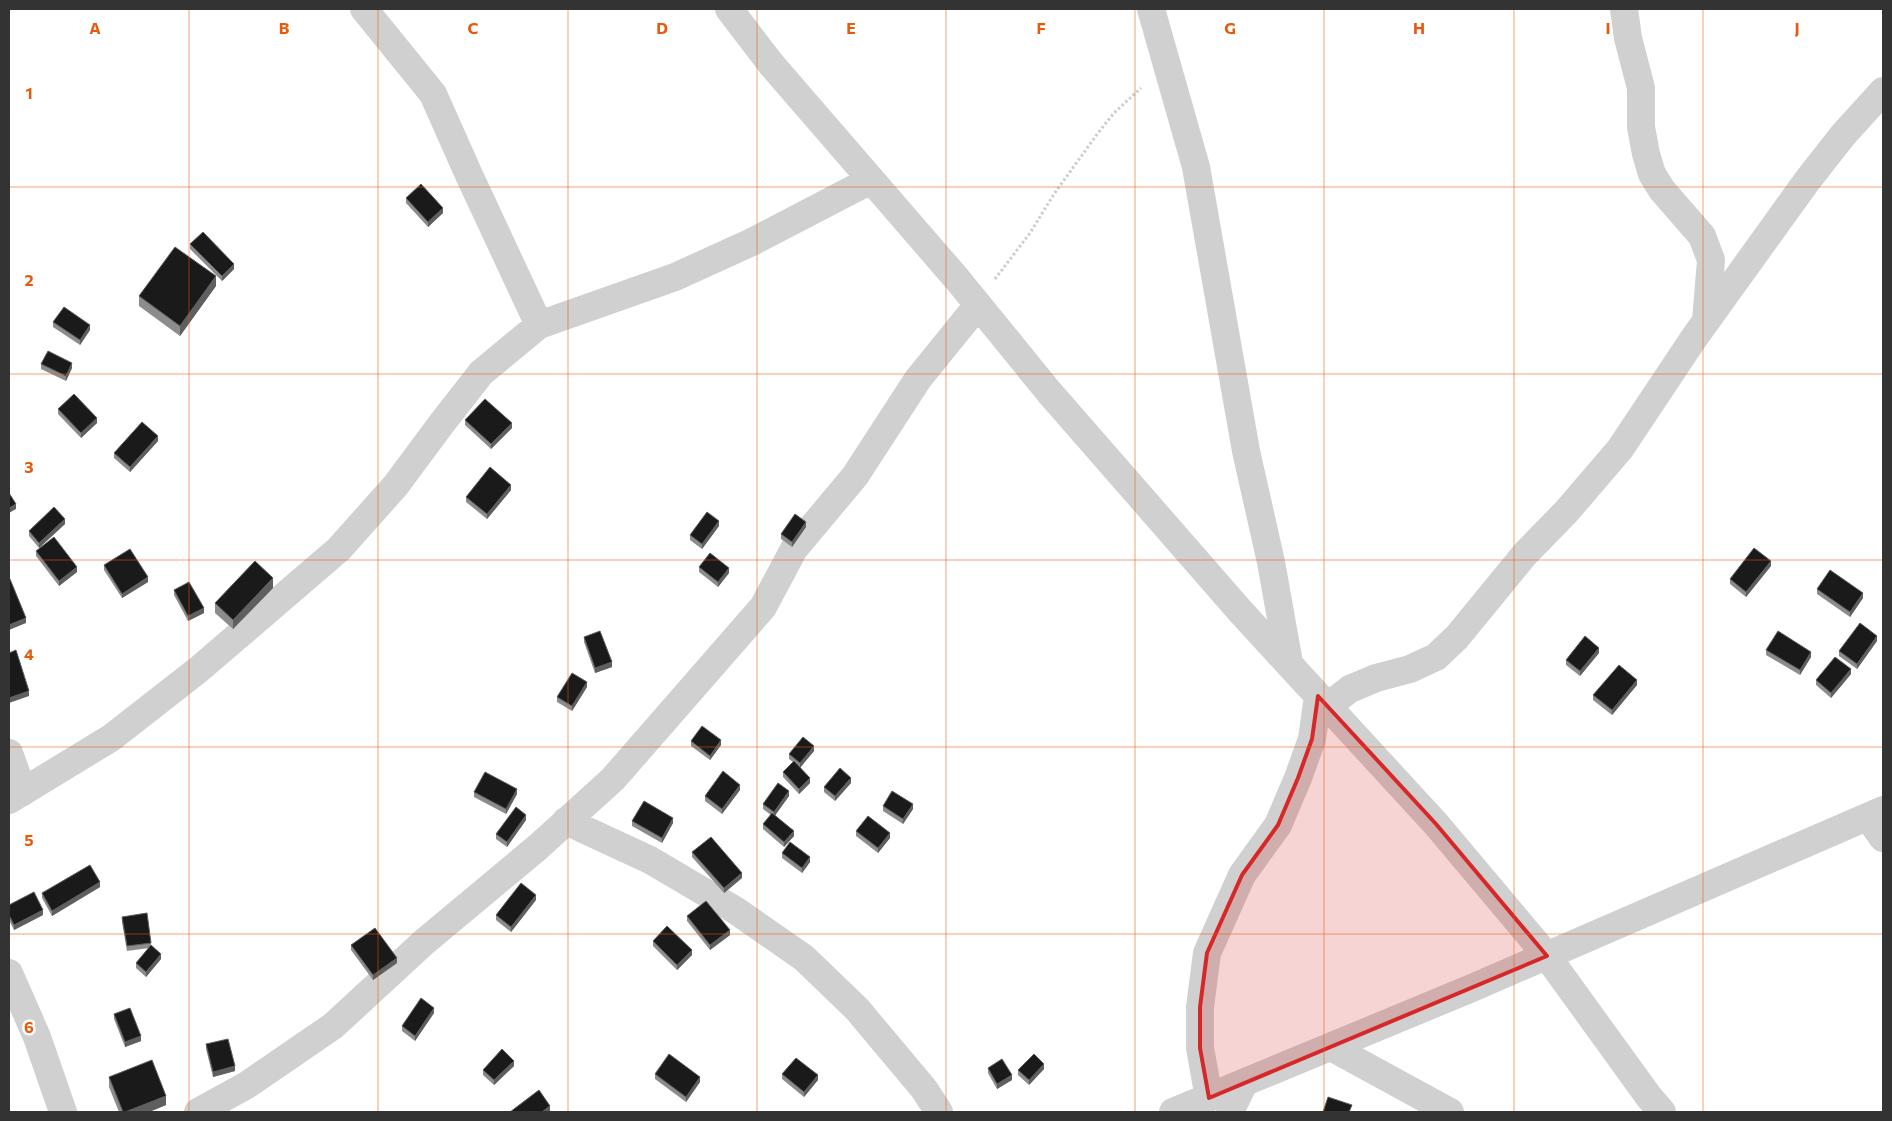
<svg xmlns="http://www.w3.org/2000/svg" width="1892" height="1121" viewBox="0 0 1892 1121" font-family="Commissioner,sans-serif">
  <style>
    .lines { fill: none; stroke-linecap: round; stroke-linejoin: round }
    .path { stroke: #cdcdcd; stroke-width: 3; stroke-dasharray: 2.5 2.5; stroke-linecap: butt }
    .minor { stroke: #d0d0d0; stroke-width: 28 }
    .tertiary { stroke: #d0d0d0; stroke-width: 28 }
    .wall { fill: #8c8c8c }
    .shaded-wall { fill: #5f5f5f }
    .building { fill: #1a1a1a; stroke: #5f5f5f }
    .marked { fill: #d62828; fill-opacity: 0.2; stroke: #d62828; stroke-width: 4; stroke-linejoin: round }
    .grid { fill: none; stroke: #e8590c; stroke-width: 1; stroke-opacity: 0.55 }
    .grid-label { font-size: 16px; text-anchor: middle; font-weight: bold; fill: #e8590c; stroke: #fff; stroke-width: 5; stroke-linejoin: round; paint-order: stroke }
  </style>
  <rect width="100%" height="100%" fill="#fff"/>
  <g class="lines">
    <!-- path -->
    <path class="path" d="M995,279L1030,233L1054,194L1098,133L1114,113L1141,88"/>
    <!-- minor -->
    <path class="minor" d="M364,9L433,94L469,175L539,325
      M729,9L771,64L957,279L1049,392L1241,612L1436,824L1547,956L1649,1097L1662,1112
      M1151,9L1196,167L1246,451L1271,562L1289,663
      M1624,9L1628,38L1641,88V127L1646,154L1652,174L1662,190L1702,236L1711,260L1706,321
      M1328,706L1350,689L1376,678L1410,669L1436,657L1457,637L1525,554L1566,512L1620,449L1694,338L1807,181L1843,135L1883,91
      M9,753L23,792
      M9,800L111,738L198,670L339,549L396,485L442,423L481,373L539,325L675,277L752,242L871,180
      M1868,817L1883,838
      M566,821L650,860L735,910L804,958L857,1009L924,1089L939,1112
      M9,973L37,1037L63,1112
      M1331,1047L1450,1112
      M1209,1098L1200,1048V1007L1207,953L1242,875L1278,825L1298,778L1312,739L1318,696
      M198,1112L247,1085L333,1026L423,943L538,847L613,779L763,607L794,549L855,476L918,379L978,305
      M1230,1112L1244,1083"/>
    <!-- tertiary -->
    <path class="tertiary" d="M1173,1112L1472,988L1883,810"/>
  </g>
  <!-- wall -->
  <path class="wall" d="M406,198L443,213L428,227L406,203Z
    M190,244L234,269L222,281L190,249Z
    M216,286L180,336L139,306V296Z
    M53,322L90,330L80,345L53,327Z
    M41,364L72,368L66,381L41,369Z
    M58,409L97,423L81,438L58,414Z
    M465,420L512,428L491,449L465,425Z
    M158,441L130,472L114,458V453Z
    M511,490L487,519L466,502V497Z
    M65,524L39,548L29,536V531Z
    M719,526L702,549L690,540V535Z
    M806,527L792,547L781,539V534Z
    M36,551L77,572L59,586L36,556Z
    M104,565L148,582L122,598L104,570Z
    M1771,566L1746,597L1730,584V579Z
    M699,567L729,573L718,587L699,572Z
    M273,588L233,629L215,613V603Z
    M1817,589L1863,598L1850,617L1817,594Z
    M174,590L204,613L188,621L174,595Z
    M584,637L612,667L595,673L584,642Z
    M1877,641L1857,669L1839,656V651Z
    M1766,650L1811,657L1800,675L1766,655Z
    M1599,653L1580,676L1566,665V660Z
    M1851,674L1831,698L1816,685V680Z
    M1637,685L1612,715L1593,700V695Z
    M587,687L572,711L557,702V697Z
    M691,741L721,745L710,760L691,746Z
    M814,751L800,767L810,783L799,794L783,777V772L793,762L789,759V754Z
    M851,783L835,801L824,792V787Z
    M740,790L722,814L705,801V796Z
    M474,792L517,794L506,814L474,797Z
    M789,796L775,815L794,836L784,847L763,829V824L771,815L763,809V804Z
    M883,806L913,809L903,824L883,811Z
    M526,820L507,847L496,839V834Z
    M632,821L673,823L662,843L632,826Z
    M856,831L890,838L878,853L856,836Z
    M692,852L742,878L724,893L692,857Z
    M782,853L810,862L802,873L782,858Z
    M100,887L52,916L42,898V893Z
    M536,900L511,932L496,920V915Z
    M9,905L43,915L14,930L9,920Z
    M687,916L730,935L710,950L687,921Z
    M122,917L151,943V946L161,959L146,977L136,968V963L149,948L127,951L122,922Z
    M653,941L692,955L677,970L653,946Z
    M351,945L397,963L373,980L351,950Z
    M434,1013L415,1041L402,1031V1026Z
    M114,1014L141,1041L125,1047L114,1019Z
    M206,1044L235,1071L213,1077L206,1049Z
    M514,1066L494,1085L483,1075V1070Z
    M988,1068L1012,1080L997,1089L988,1073Z
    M1044,1069L1029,1085L1018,1075V1070Z
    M655,1074L700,1082L686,1102L655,1079Z
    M782,1074L818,1080L804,1097L782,1079Z
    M109,1077L166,1105L149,1112H119L109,1087Z"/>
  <!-- shaded-wall -->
  <path class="shaded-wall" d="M443,208V213L428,227V222Z
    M234,264V269L222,281V276Z
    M216,276V286L180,336V326Z
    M90,325V330L80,345V340Z
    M72,363V368L66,381V376Z
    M97,418V423L81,438V433Z
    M512,423V428L491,449V444Z
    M158,436V441L130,472V467Z
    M511,485V490L487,519V514Z
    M16,504V509L9,513V508Z
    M65,519V524L39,548V543Z
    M719,521V526L702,549V544Z
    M806,522V527L792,547V542Z
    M1771,561V566L1746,597V592Z
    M77,567V572L59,586V581Z
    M729,568V573L718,587V582Z
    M148,577V582L122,598V594Z
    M273,578V588L233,629V620Z
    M1863,593V598L1850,617V612Z
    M204,608V613L188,621V616Z
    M26,618V623L9,630V625Z
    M1877,636V641L1857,669V664Z
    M1599,648V653L1580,676V671Z
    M1811,652V657L1800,675V670Z
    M612,662V667L595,673V668Z
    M1851,669V674L1831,698V693Z
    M1637,680V685L1612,715V710Z
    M587,682V687L572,711V706Z
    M29,691V696L9,703V698Z
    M721,740V745L710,760V756Z
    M814,746V751L800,768V763Z
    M810,778V783L799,794V789Z
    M851,778V783L835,801V796Z
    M740,785V790L722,814V809Z
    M517,789V794L506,814V809Z
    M789,791V796L774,817V812Z
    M913,804V809L903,824V819Z
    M526,815V820L507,847V842Z
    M673,818V823L662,843V838Z
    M794,831V836L784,847V842Z
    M890,833V838L878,853V848Z
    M810,857V862L802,873V868Z
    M742,873V878L724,893V888Z
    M100,882V887L52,916V911Z
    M536,895V900L511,932V927Z
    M43,910V915L14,930V925Z
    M730,930V935L710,950V945Z
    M692,950V955L677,970V965Z
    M161,954V959L146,977V972Z
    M397,958V963L373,980V975Z
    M434,1008V1013L415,1041V1036Z
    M141,1036V1041L125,1047V1042Z
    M514,1061V1066L494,1085V1080Z
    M1044,1064V1069L1029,1085V1080Z
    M235,1066V1071L213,1077V1072Z
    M818,1075V1080L804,1097V1092Z
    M1012,1075V1080L997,1089V1084Z
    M700,1077V1082L686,1102V1097Z
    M166,1096V1105L149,1112H125Z
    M550,1106V1111L548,1112H542Z"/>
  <!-- building -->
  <path class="building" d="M421,184L443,208L428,222L406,198Z
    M203,232L234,264L222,276L190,244Z
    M175,247L216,276L180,326L139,296Z
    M64,307L90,325L80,340L53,322Z
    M48,351L72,363L66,376L41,364Z
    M74,394L97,418L81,433L58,409Z
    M485,399L512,423L491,444L465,420Z
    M142,422L158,436L130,467L114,453Z
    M490,467L511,485L487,514L466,497Z
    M9,493L16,504L9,508Z
    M54,507L65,519L39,543L29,531Z
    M707,512L719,521L702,544L690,535Z
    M795,514L806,522L792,542L781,534Z
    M54,537L77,567L59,581L36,551Z
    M1754,548L1771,561L1746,592L1730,579Z
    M130,549L148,577L122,594L104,565Z
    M710,553L729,568L718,582L699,567Z
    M255,561L273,578L233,620L215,603Z
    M1830,570L1863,593L1850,612L1817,589Z
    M10,579L26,618L9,625V580Z
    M189,582L204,608L188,616L174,590Z
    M1860,623L1877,636L1857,664L1839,651Z
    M600,631L612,662L595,668L584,637Z
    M1778,631L1811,652L1800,670L1766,650Z
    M1585,636L1599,648L1580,671L1566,660Z
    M16,650L29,691L9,698V653Z
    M1835,657L1851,669L1831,693L1816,680Z
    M1619,665L1637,680L1612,710L1593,695Z
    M572,673L587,682L572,706L557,697Z
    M702,726L721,740L710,756L691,741Z
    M803,737L814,746L800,763L789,754Z
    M794,761L810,778L799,789L783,772Z
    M840,768L851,778L835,796L824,787Z
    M723,771L740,785L722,809L705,796Z
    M485,772L517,789L506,809L474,792Z
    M778,783L789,791L774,812L763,804Z
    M892,791L913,804L903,819L883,806Z
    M644,801L673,818L662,838L632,821Z
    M516,807L526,815L507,842L496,834Z
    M772,813L794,831L784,842L763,824Z
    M868,816L890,833L878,848L856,831Z
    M711,837L742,873L724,888L692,852Z
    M790,842L810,857L802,868L782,853Z
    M90,865L100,882L52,911L42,893Z
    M521,883L536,895L511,927L496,915Z
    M34,892L43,910L14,925L9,915V905Z
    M706,901L730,930L710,945L687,916Z
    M147,913L151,943L127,946L122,917Z
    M667,926L692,950L677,965L653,941Z
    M375,928L397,958L373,975L351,945Z
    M151,945L161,954L146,972L136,963Z
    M421,998L434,1008L415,1036L402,1026Z
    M130,1008L141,1036L125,1042L114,1014Z
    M228,1039L235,1066L213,1072L206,1044Z
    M502,1049L514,1061L494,1080L483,1070Z
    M669,1054L700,1077L686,1097L655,1074Z
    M1034,1054L1044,1064L1029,1080L1018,1070Z
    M796,1058L818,1075L804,1092L782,1074Z
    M1002,1059L1012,1075L997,1084L988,1068Z
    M152,1060L166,1096L125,1112H123L109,1077Z
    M539,1090L550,1106L542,1112H510Z
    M1328,1097L1352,1105L1349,1112H1323Z"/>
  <!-- marked area -->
  <path class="marked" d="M1318,696L1436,824L1547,956L1209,1098L1200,1048V1007L1207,953L1242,875L1278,825L1298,778L1312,739Z"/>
  <!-- grid -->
  <path class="grid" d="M189,9V1112M378,9V1112M568,9V1112M757,9V1112M946,9V1112M1135,9V1112M1324,9V1112M1514,9V1112M1703,9V1112M9,187H1883M9,374H1883M9,560H1883M9,747H1883M9,934H1883"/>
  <g class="grid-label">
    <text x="95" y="34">A</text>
    <text x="284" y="34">B</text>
    <text x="473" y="34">C</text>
    <text x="662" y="34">D</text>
    <text x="851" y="34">E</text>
    <text x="1041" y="34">F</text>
    <text x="1230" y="34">G</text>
    <text x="1419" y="34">H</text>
    <text x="1608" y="34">I</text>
    <text x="1797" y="34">J</text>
    <text x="29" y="99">1</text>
    <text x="29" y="286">2</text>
    <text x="29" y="473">3</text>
    <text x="29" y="660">4</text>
    <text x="29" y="846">5</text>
    <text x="29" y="1033">6</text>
  </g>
  <!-- border -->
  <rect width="1892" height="1121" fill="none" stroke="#333333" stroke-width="20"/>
</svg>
